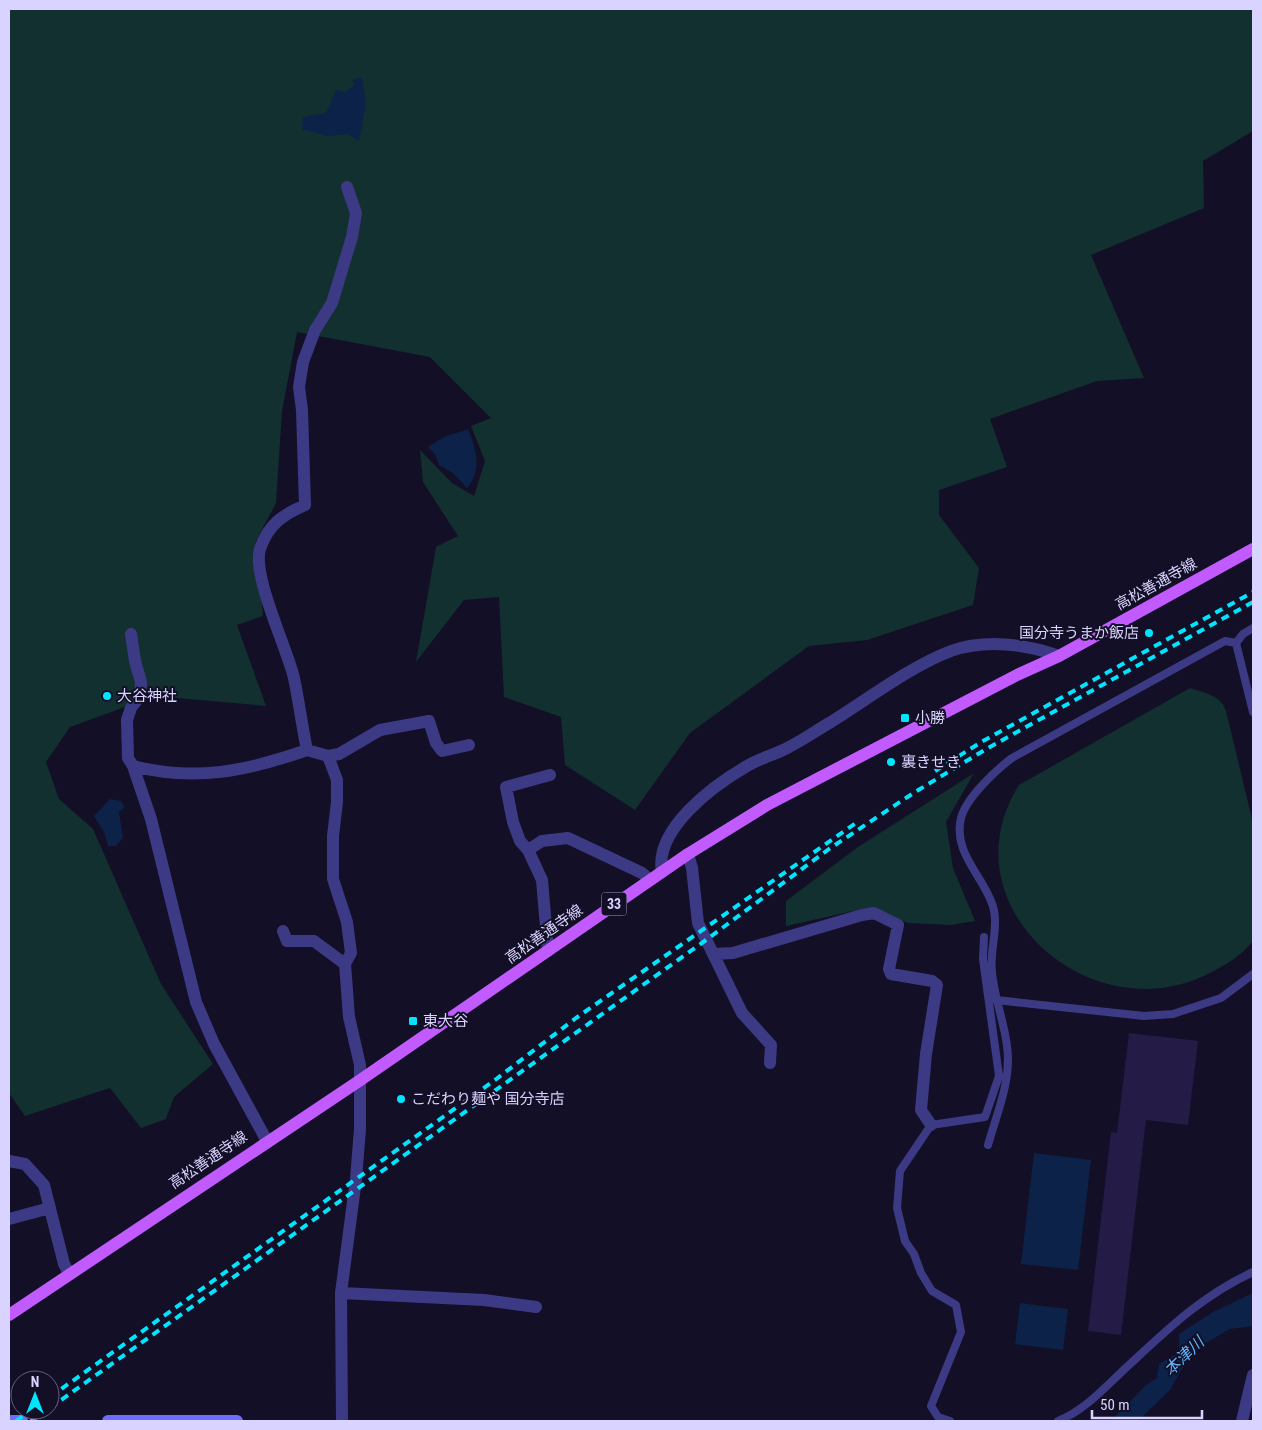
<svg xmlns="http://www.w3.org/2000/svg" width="1262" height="1430" viewBox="0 0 1262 1430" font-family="'Roboto Condensed','Noto Sans JP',sans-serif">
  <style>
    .green { fill: #12302f }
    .water { fill: #0c2248 }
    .building { fill: #241b47 }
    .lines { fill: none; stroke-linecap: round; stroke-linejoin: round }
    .service { stroke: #3d3a85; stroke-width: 8 }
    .minor { stroke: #3d3a85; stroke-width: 12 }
    .tertiary { stroke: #3d3a85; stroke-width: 12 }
    .secondary { stroke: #6f6bff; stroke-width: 12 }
    .primary { stroke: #c25bff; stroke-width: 12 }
    .rail { stroke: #00e5ff; stroke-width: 4; stroke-dasharray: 8 6; stroke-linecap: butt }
    .poi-dot { fill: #00e5ff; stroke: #130f26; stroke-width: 2 }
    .labels { text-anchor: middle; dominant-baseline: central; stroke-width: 4; stroke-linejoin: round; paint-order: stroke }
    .shield { fill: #130f26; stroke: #9e99be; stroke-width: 1 }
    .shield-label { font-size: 14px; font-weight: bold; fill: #d9d4ff }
    .street-label { font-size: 15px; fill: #d9d4ff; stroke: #130f26 }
    .poi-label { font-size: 15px; fill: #d9d4ff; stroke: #130f26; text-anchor: start }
    .water-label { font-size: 16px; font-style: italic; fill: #62b6ff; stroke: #130f26 }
  </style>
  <rect width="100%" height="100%" fill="#130f26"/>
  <!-- green -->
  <path class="green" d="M9,9H1253V131L1203,161L1204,208L1091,255L1144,378L1097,381L990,419L1007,467L939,490V515L979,568L973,605L867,640L809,646L690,733L635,810L565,765L561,717L504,697L499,597L464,600L416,662L436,547L458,536L423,482L420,450L452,483L474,496L485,461L471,426L491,418L430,357L297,332L282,411L276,503L256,541L263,616L237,625L266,706L155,696L70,727L46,762L59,799L93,829L161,984L213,1064L174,1097L166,1119L141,1128L110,1088L25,1116L9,1093Z
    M1190,688C1205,693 1221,695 1226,711L1253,823V941C1241,956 1228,963 1212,972C1093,1036 943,906 1019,785Z
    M974,773L946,822L953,868L975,921L951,925L908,923L867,908L786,926V901L858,847Z"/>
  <!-- water -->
  <path class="water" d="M362,78L366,103L359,141L348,134L328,136L302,129L303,117L326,113L336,90L345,92L354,86L353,79Z
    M468,429C476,449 483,470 467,488L453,473L439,465L435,454L428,447L444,437Z
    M110,799L121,801L125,807L119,812L123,838L116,846H108L104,832L94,816Z
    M1034,1153L1091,1160L1078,1270L1021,1264Z
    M1253,1293V1326L1230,1329L1204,1344L1185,1363L1171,1389L1138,1421H1111L1146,1385L1157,1378L1159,1364L1179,1352V1334L1213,1312Z
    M1020,1303L1068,1309L1063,1350L1015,1344Z"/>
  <!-- building -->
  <path class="building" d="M1129,1033L1198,1041L1188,1125L1146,1120L1121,1335L1088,1331L1111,1132L1117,1133Z"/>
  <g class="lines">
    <!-- service -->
    <path class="service" d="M1236,643L1253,712
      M996,1000L1144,1016L1173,1014L1221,998L1253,974
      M988,1145C997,1113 1012,1079 1007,1046C1004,1021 994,997 992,972C989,949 1001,923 991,901C980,873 953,851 961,818C966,798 996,770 1012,758L1225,641L1236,643L1243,634L1253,628
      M950,1421L938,1417L931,1406L961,1332L956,1305L932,1291L921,1273L914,1254L905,1241L897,1208L900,1171L931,1125L985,1117L999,1076L983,959L984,937
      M1058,1421C1086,1410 1107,1385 1129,1365C1169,1328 1203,1295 1253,1272"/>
    <!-- minor -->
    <path class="minor" d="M131,634L135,661L141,682L140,696L131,708L127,720L128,758L133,766L151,819L196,1002L214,1044L267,1141
      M328,756L339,754L380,730L429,721L436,743L442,751L469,745
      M133,766C195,782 247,771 307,750
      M528,850L542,841L568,838L642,873L650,880
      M688,854L692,868L698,923L742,1013L771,1045L770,1063
      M662,872C654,829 714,785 747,766C760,758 775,755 789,747C803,740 817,730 831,722C868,699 911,666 951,651C985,639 1026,644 1059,656
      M283,931L287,941H314L345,964
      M548,951L542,880L528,850L520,841L513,822L506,787L550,775
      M714,954L733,953L862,915L874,913L898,925L889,969L891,974L932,981L937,985L926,1054L921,1110L931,1125
      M9,1161L25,1164L44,1185L64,1264L69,1273
      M9,1219L50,1208
      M341,1293L484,1300L536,1307
      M342,1421L341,1293L356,1179L360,1129V1065L349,1017L345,964L351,953L347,922L333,879V836L337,802V780L328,756L307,750C302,726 299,702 294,678C287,648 252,576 260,549C268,525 282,515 305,505L302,410L299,387L303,362L315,330L332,303L352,237L356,213L347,187"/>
    <!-- tertiary -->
    <path class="tertiary" d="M1242,1421L1253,1375"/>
    <!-- secondary -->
    <path class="secondary" d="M11,1421H22
      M108,1421H237"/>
    <!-- primary -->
    <path class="primary" d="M9,1315L359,1081L688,854L767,805L1017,675L1059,656L1253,549"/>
    <!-- rail -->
    <path class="rail" d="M935,771L983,741L1253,592
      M50,1397L495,1080L576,1018L856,823
      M50,1408L706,940L829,849L915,792L988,748L1253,602
      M16,1421L31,1410
      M31,1421L47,1410"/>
  </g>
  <!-- markers -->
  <g class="poi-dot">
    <circle cx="1149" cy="633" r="5"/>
    <circle cx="107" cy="696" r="5"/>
    <rect x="900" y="713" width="10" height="10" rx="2.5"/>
    <circle cx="891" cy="762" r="5"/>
    <rect x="408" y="1016" width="10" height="10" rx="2.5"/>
    <circle cx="401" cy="1099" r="5"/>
  </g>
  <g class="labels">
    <!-- shield labels -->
    <rect class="shield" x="601.5" y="892.5" width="25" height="23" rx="4"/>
    <g class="shield-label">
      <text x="614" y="904">33</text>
    </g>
    <!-- street labels -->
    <g class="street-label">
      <text transform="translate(1156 584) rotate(-29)">高松善通寺線</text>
      <text transform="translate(544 934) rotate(-35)">高松善通寺線</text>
      <text transform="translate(208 1160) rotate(-34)">高松善通寺線</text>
    </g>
    <!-- poi labels -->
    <g class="poi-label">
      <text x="1139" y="633" text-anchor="end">国分寺うまか飯店</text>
      <text x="117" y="696">大谷神社</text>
      <text x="915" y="718">小勝</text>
      <text x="901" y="762">裏きせき</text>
      <text x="423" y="1021">東大谷</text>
      <text x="411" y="1099">こだわり麺や 国分寺店</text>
    </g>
    <!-- water labels -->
    <g class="water-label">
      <text transform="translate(1184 1356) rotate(-44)">本津川</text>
    </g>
  </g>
  <!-- border -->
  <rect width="1262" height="1430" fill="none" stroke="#d9d4ff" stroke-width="20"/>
  <!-- north arrow -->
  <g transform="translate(35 1395)"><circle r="24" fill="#130f26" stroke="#625e7d"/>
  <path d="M0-4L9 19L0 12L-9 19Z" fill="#00e5ff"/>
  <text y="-8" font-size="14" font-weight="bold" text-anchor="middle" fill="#d9d4ff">N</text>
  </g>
  <!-- scale -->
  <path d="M1092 1410v8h110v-8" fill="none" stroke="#d9d4ff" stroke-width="2.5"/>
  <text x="1100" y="1410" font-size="15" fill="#d9d4ff" stroke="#130f26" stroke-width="4" paint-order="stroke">50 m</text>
</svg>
